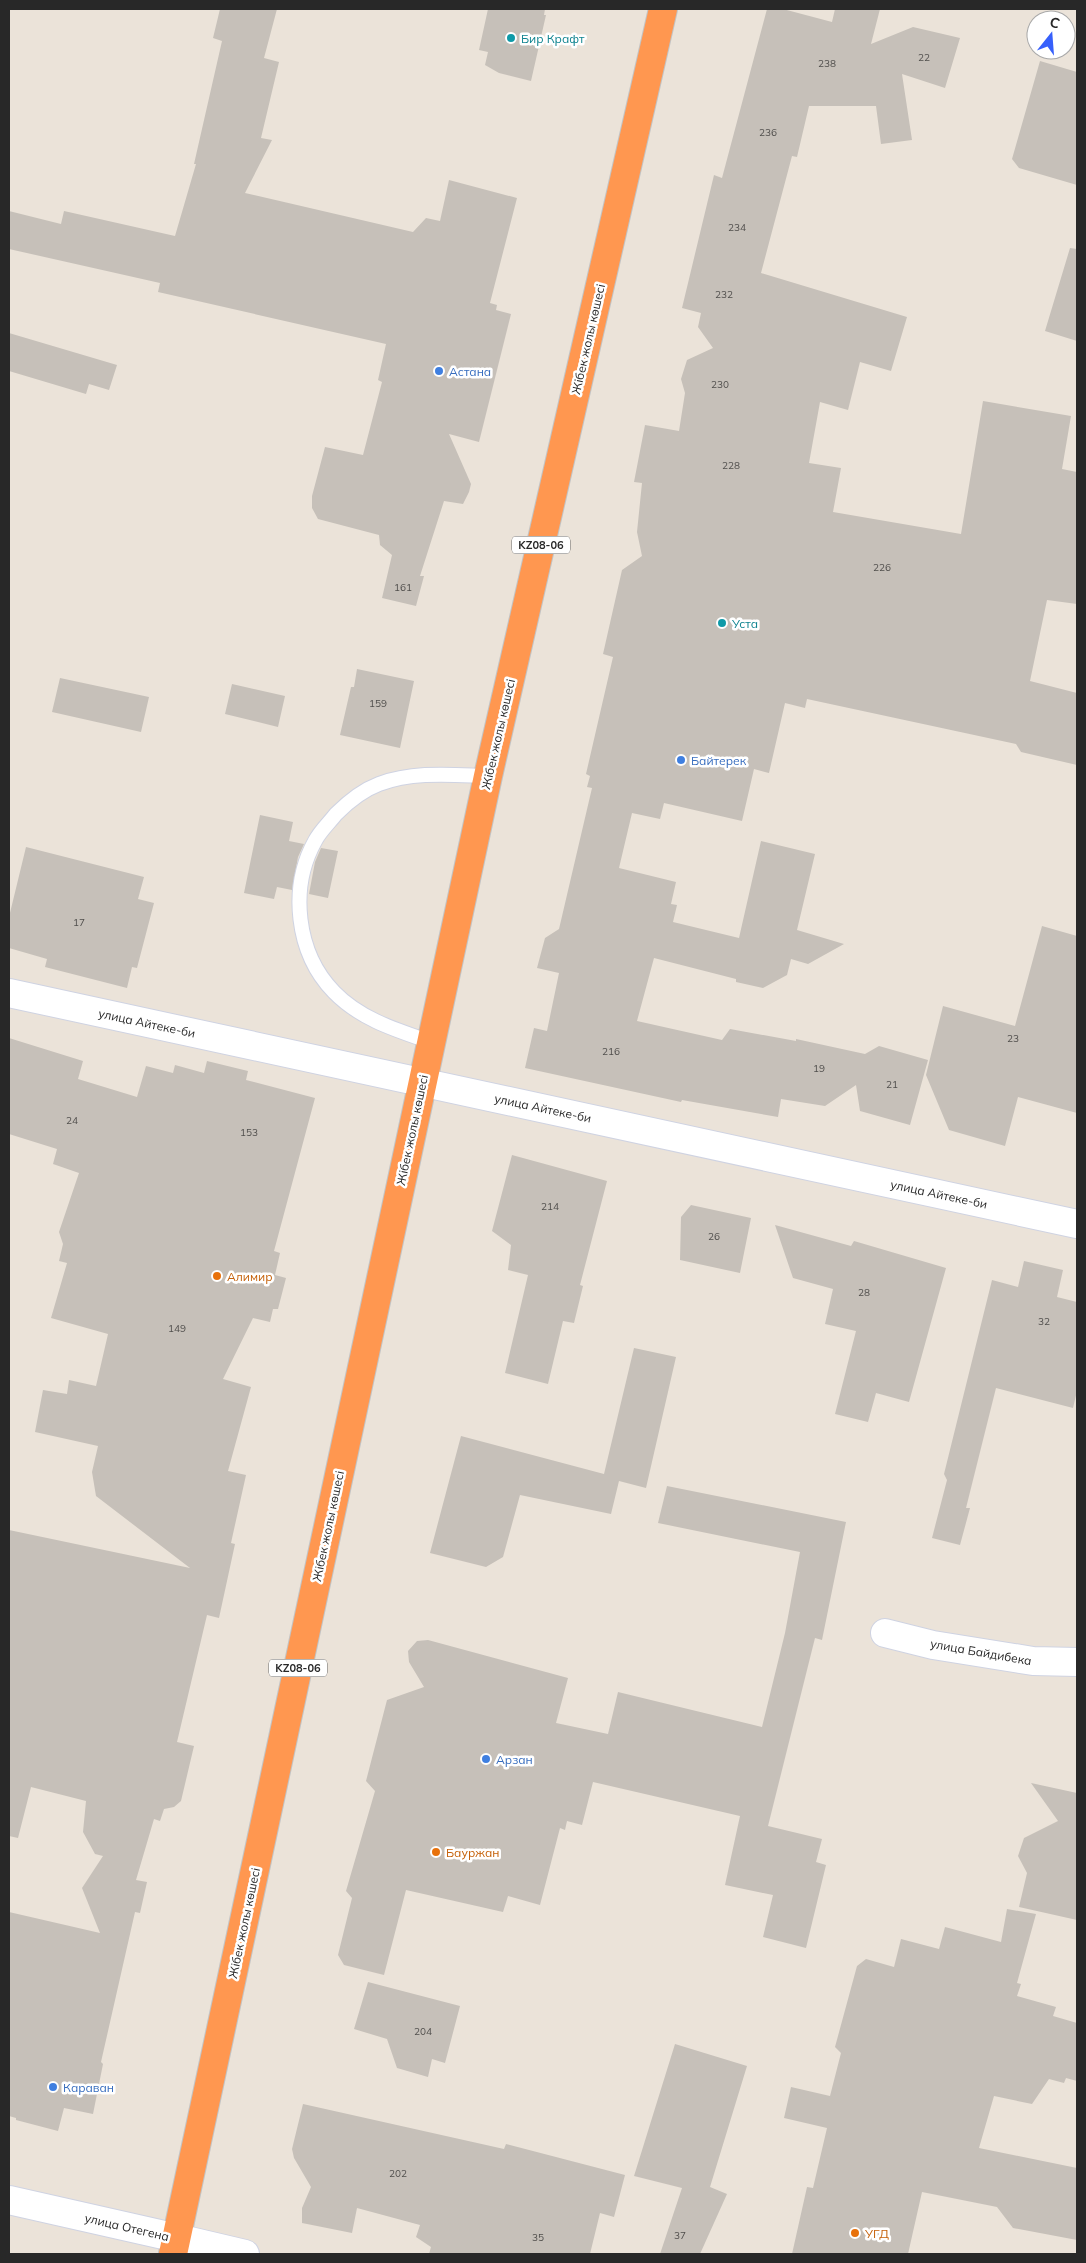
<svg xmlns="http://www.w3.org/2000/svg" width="1086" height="2263" viewBox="0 0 1086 2263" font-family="Mulish,sans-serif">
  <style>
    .building { fill: #c6c0b9 }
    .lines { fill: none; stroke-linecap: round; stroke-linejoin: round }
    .lane-casing { stroke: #cfd3e2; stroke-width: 16 }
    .street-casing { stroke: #cfd3e2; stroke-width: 30 }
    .secondary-casing { stroke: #cfd3e2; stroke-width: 30 }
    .highway-casing { stroke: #c3c3c3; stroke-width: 30 }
    .lane { stroke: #fff; stroke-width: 14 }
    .street { stroke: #fff; stroke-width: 28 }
    .secondary { stroke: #fff; stroke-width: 28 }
    .highway { stroke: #ff9750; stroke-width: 28 }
    .culture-dot { fill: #0f9aa8; stroke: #fff; stroke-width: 2 }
    .shop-dot { fill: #3f7fe0; stroke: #fff; stroke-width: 2 }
    .food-dot { fill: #e8710a; stroke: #fff; stroke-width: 2 }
    .labels { text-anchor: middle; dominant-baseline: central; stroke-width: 5; stroke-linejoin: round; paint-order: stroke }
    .number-label { font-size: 10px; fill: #504e4c }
    .shield { fill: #fff; stroke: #686868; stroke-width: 1 }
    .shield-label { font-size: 11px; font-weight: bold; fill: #282828 }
    .culture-label { font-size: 12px; fill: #0d838f; stroke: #fff; text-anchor: start }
    .street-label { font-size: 12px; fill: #282828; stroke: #fff }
    .shop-label { font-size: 12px; fill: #366cbe; stroke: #fff; text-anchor: start }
    .food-label { font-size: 12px; fill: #c56008; stroke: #fff; text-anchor: start }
  </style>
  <rect width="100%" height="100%" fill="#ebe3d9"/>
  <!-- building -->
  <path class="building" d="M220,9H277L264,58L279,62L261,138L272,140L245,193L413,232L426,218L440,221L449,180L517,198L490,303L497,305L496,310L511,314L479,442L449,434L471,484L469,492L463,504L444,501L420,576H424L416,606L382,598L392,555L380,545L379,535L318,519L312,508V496L325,447L363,455L382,382L378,380L386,344L158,292L160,283L9,249V211L61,224L64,211L175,236L196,164H194L222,41L213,38Z
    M488,9H545L544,15H546L531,81L499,73L485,65L488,52L479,50Z
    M767,9H783L832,22L835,9H880L871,44L913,27L960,38L945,88L902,74L912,140L881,144L876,106H809L797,157L792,156L761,273L907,317L891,371L860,362L848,410L820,402L809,463L841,468L833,512L961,534L983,401L1071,416L1062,469L1077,472V604L1047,600L1030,681L1077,693V765L1021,752L1016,744L807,699L805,708L785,703L769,773L754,769L742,821L664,803L660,819L632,813L619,868L676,882L671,904L677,905L673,922L739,938L761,841L815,854L797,930L844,944L808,964L791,959L787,975L763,988L736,982V979L654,958L637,1021L722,1040L730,1029L796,1041V1039L865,1054L879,1046L928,1060L910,1125L860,1111L856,1085L825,1106L781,1099L778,1117L682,1100L681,1102L525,1068L534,1028L547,1031L559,973L537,968L545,938L559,929L592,788L587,787L590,776L586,774L613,657L603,654L622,570L642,556L637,532L642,483L634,482L645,425L679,431L685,393L681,379L687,360L713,348L698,327L701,313L682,308L714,175L722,178Z
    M1040,61L1077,72V185L1019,168L1012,159Z
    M1070,248L1077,249V341L1045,331Z
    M9,333L117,365L109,390L89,384L86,394L9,371Z
    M357,669L414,681L400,748L340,735L351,687H354Z
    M60,678L149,697L141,732L52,712Z
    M232,684L285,696L278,727L225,714Z
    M260,815L293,822L289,841L304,844L298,857L292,890L277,887L274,899L244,893Z
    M26,847L144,877L138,899L154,903L137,968L132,967L127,988L45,967L47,959L9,948V917Z
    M321,848L338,851L328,898L309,894L315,862Z
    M1042,926L1077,936V1113L1018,1097L1005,1146L949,1130L926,1075L943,1006L1015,1026Z
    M9,1038L83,1061L78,1079L137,1097L146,1066L173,1073L175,1065L204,1073L207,1061L248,1071L246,1080L315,1098L274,1251L280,1253L275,1275L286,1278L278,1309H273L270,1322L253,1318L223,1379L251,1387L228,1471L246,1475L231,1543L235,1544L219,1618L207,1615L177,1742L194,1746L181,1801L174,1807L164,1809L160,1821L154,1819L136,1880L147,1882L140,1913L135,1912L101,2062L103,2064L93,2114L64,2108L58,2131L16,2120V2118L9,2116V1912L100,1933L82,1888L103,1856L95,1854L83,1832L86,1801L31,1787L18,1838L9,1836V1530L190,1568L96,1496L92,1472L98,1446L35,1432L43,1390L67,1394L69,1380L96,1386L108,1334L51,1318L67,1263L59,1261L63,1244L59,1232L79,1173L53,1164L57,1149L9,1134Z
    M512,1155L607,1181L580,1285L583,1286L574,1323L563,1321L548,1384L505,1373L528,1275L508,1270L511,1245L492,1231Z
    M691,1205L751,1218L740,1273L680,1260L681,1217Z
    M775,1225L851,1246L854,1241L946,1268L909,1402L876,1393L868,1422L835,1414L856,1331L825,1324L833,1289L793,1278Z
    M1024,1261L1063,1270L1057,1297L1077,1302V1391L1073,1408L996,1388L966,1508H970L960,1545L932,1538L947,1480L944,1474L992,1280L1018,1287Z
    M634,1348L676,1357L646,1488L619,1481L611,1514L520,1495L503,1557L486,1567L430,1553L461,1436L604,1474Z
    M667,1486L846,1522L822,1640L815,1638L768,1826L822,1839L816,1862L826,1865L806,1948L763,1937L773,1895L725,1885L740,1816L593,1782L582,1825L567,1821L565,1830L560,1828L540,1905L508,1896L503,1912L406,1890L384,1975L344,1965L338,1955L352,1898L346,1891L375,1791L366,1781L387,1700L424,1687L409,1662L408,1651L417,1641L428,1640L568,1678L556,1723L608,1734L618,1692L762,1727L785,1633L800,1552L658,1523Z
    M1031,1783L1077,1793V1920L1019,1907L1027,1873L1018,1856L1024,1838L1058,1821Z
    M1007,1909L1036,1914L1017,1983L1021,1984L1017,1996L1056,2007L1053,2016L1077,2023V2081L1066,2078L1064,2083L1049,2079L1032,2104L994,2096L979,2148L1077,2168V2240L1013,2228L997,2207L922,2192L908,2254H792L807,2187L813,2188L827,2128L784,2118L791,2087L830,2096L841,2053L835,2047L857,1966L866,1959L894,1967L901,1939L939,1949L945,1927L1001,1942Z
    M368,1982L460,2006L445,2063L432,2059L428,2077L397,2068L387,2039L354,2029Z
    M675,2044L747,2066L710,2187L727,2194L700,2254H660L682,2188L634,2176Z
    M303,2104L504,2149L506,2144L625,2175L614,2217L600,2213L590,2254H429L431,2247L416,2237L420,2225L357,2208L352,2233L302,2223V2208L311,2187L294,2158L292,2149Z"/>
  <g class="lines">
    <defs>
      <path id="lane" d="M431,1042C396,1030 360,1019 334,992C296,953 289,888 315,841C320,831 329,823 336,814C348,802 363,790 379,784C414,771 452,775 488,776"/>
      <path id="street" d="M9,993L1077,1224
        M885,1633L933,1645L1033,1661L1077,1662
        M9,2200L177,2238"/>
      <path id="secondary" d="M177,2238L245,2254"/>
      <path id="highway" d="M173,2254L488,776L663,9"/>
    </defs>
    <!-- lane casing -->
    <use href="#lane" class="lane-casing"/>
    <!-- street casing -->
    <use href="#street" class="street-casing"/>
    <!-- secondary casing -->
    <use href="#secondary" class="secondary-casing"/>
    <!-- highway casing -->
    <use href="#highway" class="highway-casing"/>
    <!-- lane -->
    <use href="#lane" class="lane"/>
    <!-- street -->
    <use href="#street" class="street"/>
    <!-- secondary -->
    <use href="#secondary" class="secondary"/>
    <!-- highway -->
    <use href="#highway" class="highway"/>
  </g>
  <!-- markers -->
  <g class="culture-dot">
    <circle cx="511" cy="38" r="5"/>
    <circle cx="722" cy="623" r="5"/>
  </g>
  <g class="shop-dot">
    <circle cx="439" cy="371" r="5"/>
    <circle cx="681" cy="760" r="5"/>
    <circle cx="486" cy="1759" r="5"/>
    <circle cx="53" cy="2087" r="5"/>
  </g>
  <g class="food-dot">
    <circle cx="217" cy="1276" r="5"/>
    <circle cx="436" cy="1852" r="5"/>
    <circle cx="855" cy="2233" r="5"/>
  </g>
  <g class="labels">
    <!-- number labels -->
    <g class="number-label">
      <text x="924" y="57">22</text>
      <text x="827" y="63">238</text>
      <text x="768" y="132">236</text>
      <text x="737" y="227">234</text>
      <text x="724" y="294">232</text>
      <text x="720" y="384">230</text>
      <text x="731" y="465">228</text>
      <text x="882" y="567">226</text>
      <text x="403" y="587">161</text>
      <text x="378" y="703">159</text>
      <text x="79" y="922">17</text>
      <text x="1013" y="1038">23</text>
      <text x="611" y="1051">216</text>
      <text x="819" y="1068">19</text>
      <text x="892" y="1084">21</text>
      <text x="72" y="1120">24</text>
      <text x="249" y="1132">153</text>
      <text x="550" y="1206">214</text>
      <text x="714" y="1236">26</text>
      <text x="864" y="1292">28</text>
      <text x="1044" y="1321">32</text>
      <text x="177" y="1328">149</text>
      <text x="423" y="2031">204</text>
      <text x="398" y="2173">202</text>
      <text x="680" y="2235">37</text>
      <text x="538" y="2237">35</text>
    </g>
    <!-- shield labels -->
    <g class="shield">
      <rect x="512" y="536.5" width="58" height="17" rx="4"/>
      <rect x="269" y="1659.5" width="58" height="17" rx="4"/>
    </g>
    <g class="shield-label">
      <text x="541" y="545">KZ08-06</text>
      <text x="298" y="1668">KZ08-06</text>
    </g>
    <!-- culture labels -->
    <g class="culture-label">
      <text x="521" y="38">Бир Крафт</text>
      <text x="732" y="623">Уста</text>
    </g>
    <!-- street labels -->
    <g class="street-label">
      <text transform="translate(588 339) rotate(-77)">Жібек жолы көшесі</text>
      <text transform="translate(498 734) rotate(-77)">Жібек жолы көшесі</text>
      <text transform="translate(147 1023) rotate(12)">улица Айтеке-би</text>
      <text transform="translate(543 1108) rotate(12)">улица Айтеке-би</text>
      <text transform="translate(412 1130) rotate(-78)">Жібек жолы көшесі</text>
      <text transform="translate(939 1194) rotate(12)">улица Айтеке-би</text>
      <text transform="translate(328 1526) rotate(-78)">Жібек жолы көшесі</text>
      <text transform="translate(981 1652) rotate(10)">улица Байдибека</text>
      <text transform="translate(244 1923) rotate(-78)">Жібек жолы көшесі</text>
      <text transform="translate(127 2227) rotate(13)">улица Отегена</text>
    </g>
    <!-- shop labels -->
    <g class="shop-label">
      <text x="449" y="371">Астана</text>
      <text x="691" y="760">Байтерек</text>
      <text x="496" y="1759">Арзан</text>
      <text x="63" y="2087">Караван</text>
    </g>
    <!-- food labels -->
    <g class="food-label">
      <text x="227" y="1276">Алимир</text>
      <text x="446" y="1852">Бауржан</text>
      <text x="865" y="2233">УГД</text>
    </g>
  </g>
  <!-- border -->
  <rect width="1086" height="2263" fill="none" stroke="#282828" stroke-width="20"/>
  <!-- north arrow -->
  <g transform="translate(1051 35) rotate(17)"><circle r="24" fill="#ffffff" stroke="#a9a9a9"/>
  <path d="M0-4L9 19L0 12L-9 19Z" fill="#3760fb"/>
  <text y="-8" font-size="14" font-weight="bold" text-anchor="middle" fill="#282828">С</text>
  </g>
</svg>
